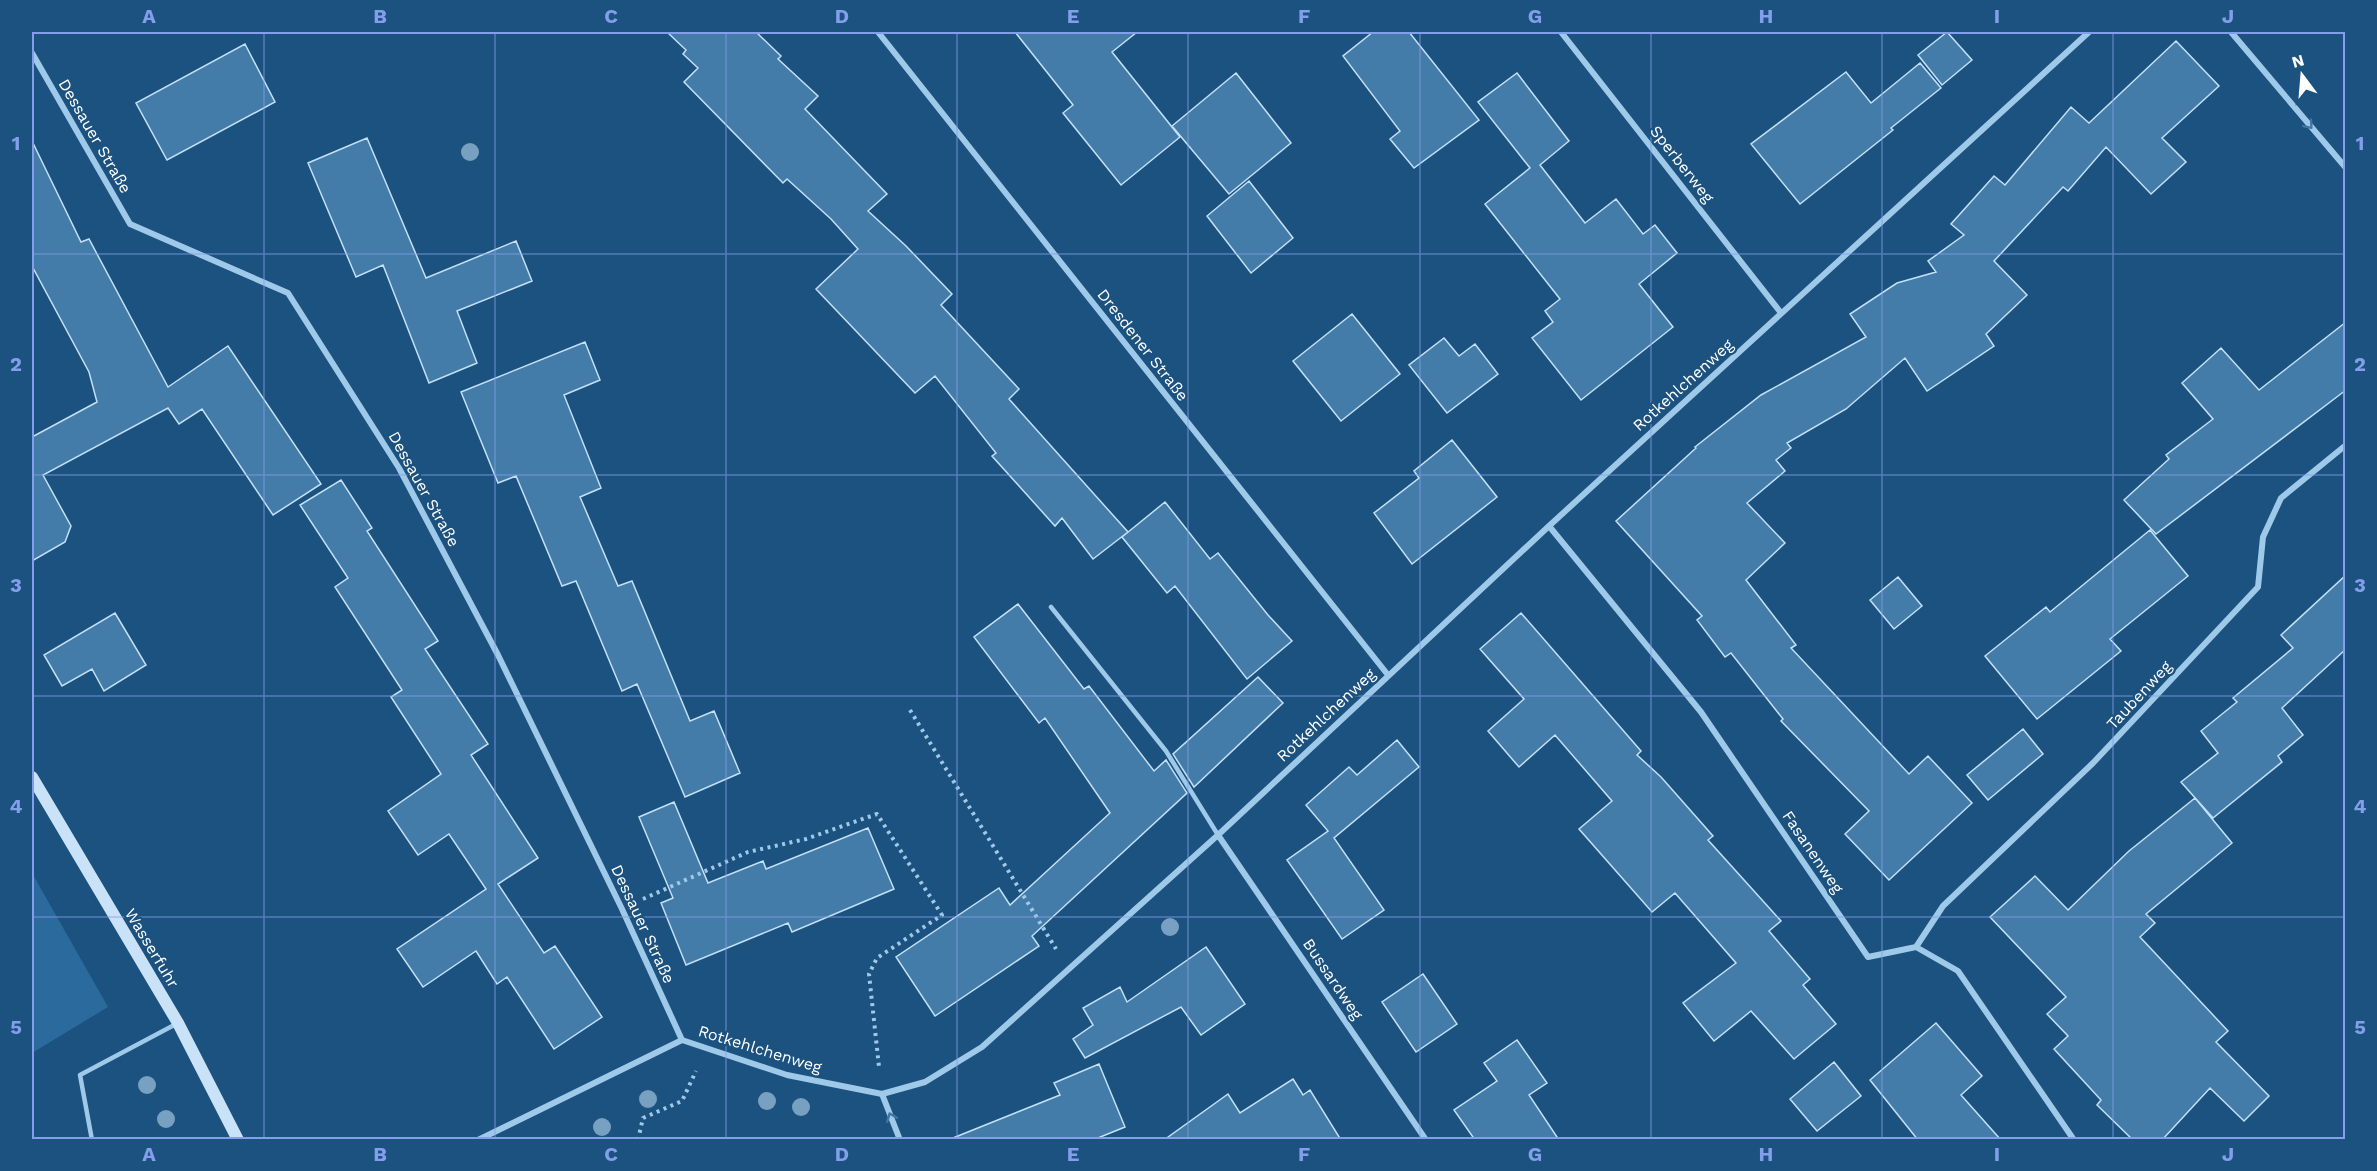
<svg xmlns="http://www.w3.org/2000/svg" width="2377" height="1171" viewBox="0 0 2377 1171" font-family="'Work Sans',sans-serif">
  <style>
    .green { fill: #2b6a9c }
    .building { fill: #447ca9; stroke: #c3e0f7; stroke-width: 1.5 }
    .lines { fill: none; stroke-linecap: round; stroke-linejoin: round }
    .path { stroke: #9fc9e9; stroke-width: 4; stroke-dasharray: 3 4.5; stroke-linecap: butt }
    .service { stroke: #9fc9e9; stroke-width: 4.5 }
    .minor { stroke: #9fc9e9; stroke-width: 6 }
    .secondary { stroke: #cae2f7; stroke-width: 12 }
    .tree { fill: #78a0c1 }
    .oneway { stroke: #43769f }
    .grid { fill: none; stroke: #839eea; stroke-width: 1.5; stroke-opacity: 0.55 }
    .labels { text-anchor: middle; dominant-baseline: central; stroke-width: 4.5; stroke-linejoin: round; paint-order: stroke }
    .street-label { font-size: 16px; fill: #fff; stroke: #1c527f }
    .neatline { fill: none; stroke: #839eea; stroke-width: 2 }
    .grid-label { font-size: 20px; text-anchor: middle; font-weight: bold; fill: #839eea }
  </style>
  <rect width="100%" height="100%" fill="#1c527f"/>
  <!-- green -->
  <path class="green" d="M32,873L108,1007L32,1053Z"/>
  <!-- building -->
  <path class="building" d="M667,32H756L781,56L778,59L818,96L805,109L887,194L868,211L906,246L952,294L941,305L1019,389L1009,399L1128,532L1093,559L1062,518L1055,526L992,456L996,453L935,376L915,393L816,289L858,249L831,219L787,179L783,183L684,82L698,68L683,54L686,50Z
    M1015,32H1137L1112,52L1180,137L1121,185L1063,113L1073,105Z
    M1373,32H1409L1479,120L1414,168L1390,139L1400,131L1343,56Z
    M1947,32L1972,60L1942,85L1918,55Z
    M2176,41L2219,86L2162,138L2186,162L2151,194L2106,147L2068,191L2063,187L1994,261L2027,295L1986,334L1994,346L1927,391L1905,358L1846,409L1787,443L1791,448L1776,460L1785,471L1747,503L1785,543L1746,580L1796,645L1791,648L1909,774L1928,756L1972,803L1889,880L1845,834L1869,811L1781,721L1783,719L1731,653L1725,657L1697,620L1702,616L1616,521L1696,448L1695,447L1761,395L1866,337L1850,314L1897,283L1936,272L1928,261L1964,235L1951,224L1994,176L2005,185L2071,107L2089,123Z
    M245,44L275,102L167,160L136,103Z
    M1920,63L1941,88L1891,128L1893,130L1800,204L1751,144L1846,72L1871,103Z
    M1236,73L1291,143L1229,194L1172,126Z
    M1517,73L1569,141L1540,165L1585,223L1616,199L1643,234L1655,225L1677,253L1639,284L1673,327L1581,400L1532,338L1553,322L1545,311L1560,299L1485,204L1530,168L1478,102Z
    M367,138L426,278L516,241L532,281L457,311L477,363L429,383L383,265L356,277L308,163Z
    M32,141L81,242L89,239L168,387L228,346L321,484L273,515L202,409L179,424L168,408L43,475L71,526L65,542L32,561V437L97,402L89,372L32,266Z
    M1249,181L1293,238L1251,273L1207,216Z
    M1352,314L1400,374L1341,421L1293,361Z
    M2346,322V390L2156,534L2124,500L2169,459L2166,455L2213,419L2182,383L2221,348L2259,390Z
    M1444,338L1459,356L1475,344L1498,374L1447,413L1409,365Z
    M585,342L600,380L564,395L601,488L580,497L618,586L632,581L690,721L714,711L740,773L685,797L637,684L622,691L576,581L562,586L516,476L498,483L461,392Z
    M1452,440L1497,497L1412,564L1374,513L1419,478L1414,471Z
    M341,480L372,528L367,531L438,641L425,649L488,744L471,755L538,858L498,884L544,953L555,946L602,1017L554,1049L507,977L497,984L476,951L423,987L397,949L486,889L449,834L418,855L388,811L441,774L391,697L402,690L335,587L348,578L300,505Z
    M1165,502L1210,559L1218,553L1268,615L1292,641L1247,679L1175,586L1167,593L1122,537Z
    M2150,530L2188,576L2110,639L2121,651L2037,719L1985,656L2046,607L2050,612Z
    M2346,575V649L2282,708L2303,735L2278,756L2282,762L2213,818L2181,782L2218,753L2201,731L2237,702L2233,698L2293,648L2281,635Z
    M1898,577L1922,606L1894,629L1870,600Z
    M1018,604L1084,689L1089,686L1154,771L1166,760L1187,793L1032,936L1039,946L935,1016L896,957L999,888L1010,905L1110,813L1045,718L1039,723L974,637Z
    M115,613L146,665L104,691L92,669L62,686L44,655Z
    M1521,613L1641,751L1637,755L1661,777L1713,836L1708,840L1781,921L1769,931L1810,979L1803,985L1836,1024L1794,1059L1751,1011L1714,1041L1683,1003L1736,963L1675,893L1652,912L1579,829L1612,801L1555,735L1519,767L1488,731L1524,699L1480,649Z
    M1258,677L1283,703L1194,787L1173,754Z
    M2023,729L2043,754L1988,800L1967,775Z
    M1397,740L1419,767L1334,838L1384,910L1342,939L1287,860L1328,831L1306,805L1349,767L1357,775Z
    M2195,798L2232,843L2146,914L2155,923L2140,937L2228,1031L2216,1042L2269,1096L2244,1121L2210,1088L2162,1140H2133L2097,1105L2101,1100L2054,1049L2068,1036L2047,1014L2066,997L1990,917L2035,876L2068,910L2129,851Z
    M674,802L708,883L763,861L766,869L868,828L894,889L792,932L788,923L686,965L661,903L673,898L639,817Z
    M1206,947L1245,1004L1201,1035L1181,1007L1085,1058L1073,1039L1093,1025L1083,1008L1120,987L1127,1002Z
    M1423,974L1457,1024L1416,1052L1382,1002Z
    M1936,1023L1982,1076L1961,1095L2001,1140H1918L1870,1080Z
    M1517,1040L1547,1083L1529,1095L1559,1140H1475L1454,1110L1497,1081L1484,1063Z
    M1834,1062L1861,1096L1817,1131L1790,1099Z
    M1099,1064L1125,1127L1093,1140H954L953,1138L1060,1095L1054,1083Z
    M1293,1079L1303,1095L1310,1090L1341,1140H1164L1228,1094L1240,1113Z"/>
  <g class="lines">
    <!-- path -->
    <path class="path" d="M910,710L1056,949
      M643,899L748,852L806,839L877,814L942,915L877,958L869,974L879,1067
      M638,1140L643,1118L682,1101L696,1071"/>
    <!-- service -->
    <path class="service" d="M1051,607L1166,751L1218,835
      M92,1140L80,1075L178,1023"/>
    <!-- minor -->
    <path class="minor" d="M878,32L1388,675
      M1561,32L1781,313
      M2231,32L2346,168
      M32,53L130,224L288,293L399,468L498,655L622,909L682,1040
      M1549,526L1701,712L1868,957L1916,947L1958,971L2074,1140
      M1218,835L1426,1140
      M1916,947L1943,906L2093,763L2258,587L2263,537L2281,498L2346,445
      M882,1094L900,1140
      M478,1140L682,1040L787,1075L882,1094L925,1082L982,1047L1218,835L1549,526L2089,32"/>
    <!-- secondary -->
    <path class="secondary" d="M32,777L178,1023L238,1140"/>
  </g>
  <!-- trees -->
  <g class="tree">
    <circle cx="470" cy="152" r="9"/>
    <circle cx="1170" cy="927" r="9"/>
    <circle cx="147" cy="1085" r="9"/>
    <circle cx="648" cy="1099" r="9"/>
    <circle cx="767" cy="1101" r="9"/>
    <circle cx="801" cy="1107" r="9"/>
    <circle cx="166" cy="1119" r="9"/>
    <circle cx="602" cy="1127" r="9"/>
  </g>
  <!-- one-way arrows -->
  <defs><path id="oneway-chevron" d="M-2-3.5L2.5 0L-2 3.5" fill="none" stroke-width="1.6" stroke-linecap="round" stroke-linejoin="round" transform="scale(1.5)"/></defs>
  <g class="oneway">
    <use href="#oneway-chevron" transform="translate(2309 125) rotate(50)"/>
    <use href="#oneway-chevron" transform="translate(891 1117) rotate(-112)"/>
  </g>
  <!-- grid -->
  <path class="grid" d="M264,32V1140M495,32V1140M726,32V1140M957,32V1140M1188,32V1140M1420,32V1140M1651,32V1140M1882,32V1140M2113,32V1140M32,254H2346M32,475H2346M32,696H2346M32,917H2346"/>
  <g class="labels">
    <!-- street labels -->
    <g class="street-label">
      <text transform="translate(95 136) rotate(60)">Dessauer Straße</text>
      <text transform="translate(1682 164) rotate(52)">Sperberweg</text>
      <text transform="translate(1143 345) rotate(52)">Dresdener Straße</text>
      <text transform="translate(1683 385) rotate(-42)">Rotkehlchenweg</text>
      <text transform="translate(424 489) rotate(61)">Dessauer Straße</text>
      <text transform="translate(2139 695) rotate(-47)">Taubenweg</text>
      <text transform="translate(1326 715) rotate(-43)">Rotkehlchenweg</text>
      <text transform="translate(1813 852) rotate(56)">Fasanenweg</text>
      <text transform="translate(643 924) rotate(65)">Dessauer Straße</text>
      <text transform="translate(152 948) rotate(59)">Wasserfuhr</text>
      <text transform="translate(1333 979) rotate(56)">Bussardweg</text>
      <text transform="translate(760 1049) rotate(17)">Rotkehlchenweg</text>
    </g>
  </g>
  <!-- border -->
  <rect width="2377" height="1171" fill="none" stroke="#1c527f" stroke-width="66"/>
  <!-- north arrow -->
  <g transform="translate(2302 75) rotate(344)" stroke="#1c527f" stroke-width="4.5" paint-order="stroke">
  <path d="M0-4.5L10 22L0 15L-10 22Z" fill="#ffffff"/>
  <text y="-9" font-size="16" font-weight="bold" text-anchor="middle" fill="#ffffff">N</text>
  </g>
  <rect x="33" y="33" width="2311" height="1105" class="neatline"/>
  <g class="grid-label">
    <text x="149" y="23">A</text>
    <text x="380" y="23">B</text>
    <text x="611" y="23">C</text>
    <text x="842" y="23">D</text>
    <text x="1073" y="23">E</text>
    <text x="1304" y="23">F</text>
    <text x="1535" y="23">G</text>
    <text x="1766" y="23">H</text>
    <text x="1997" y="23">I</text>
    <text x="2228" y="23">J</text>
    <text x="16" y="150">1</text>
    <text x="2360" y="150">1</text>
    <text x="16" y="371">2</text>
    <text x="2360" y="371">2</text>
    <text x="16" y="592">3</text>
    <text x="2360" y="592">3</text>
    <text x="16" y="813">4</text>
    <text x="2360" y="813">4</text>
    <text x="16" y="1034">5</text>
    <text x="2360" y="1034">5</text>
    <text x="149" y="1161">A</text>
    <text x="380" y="1161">B</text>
    <text x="611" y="1161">C</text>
    <text x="842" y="1161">D</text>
    <text x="1073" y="1161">E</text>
    <text x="1304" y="1161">F</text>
    <text x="1535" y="1161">G</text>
    <text x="1766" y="1161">H</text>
    <text x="1997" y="1161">I</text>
    <text x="2228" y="1161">J</text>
  </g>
</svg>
